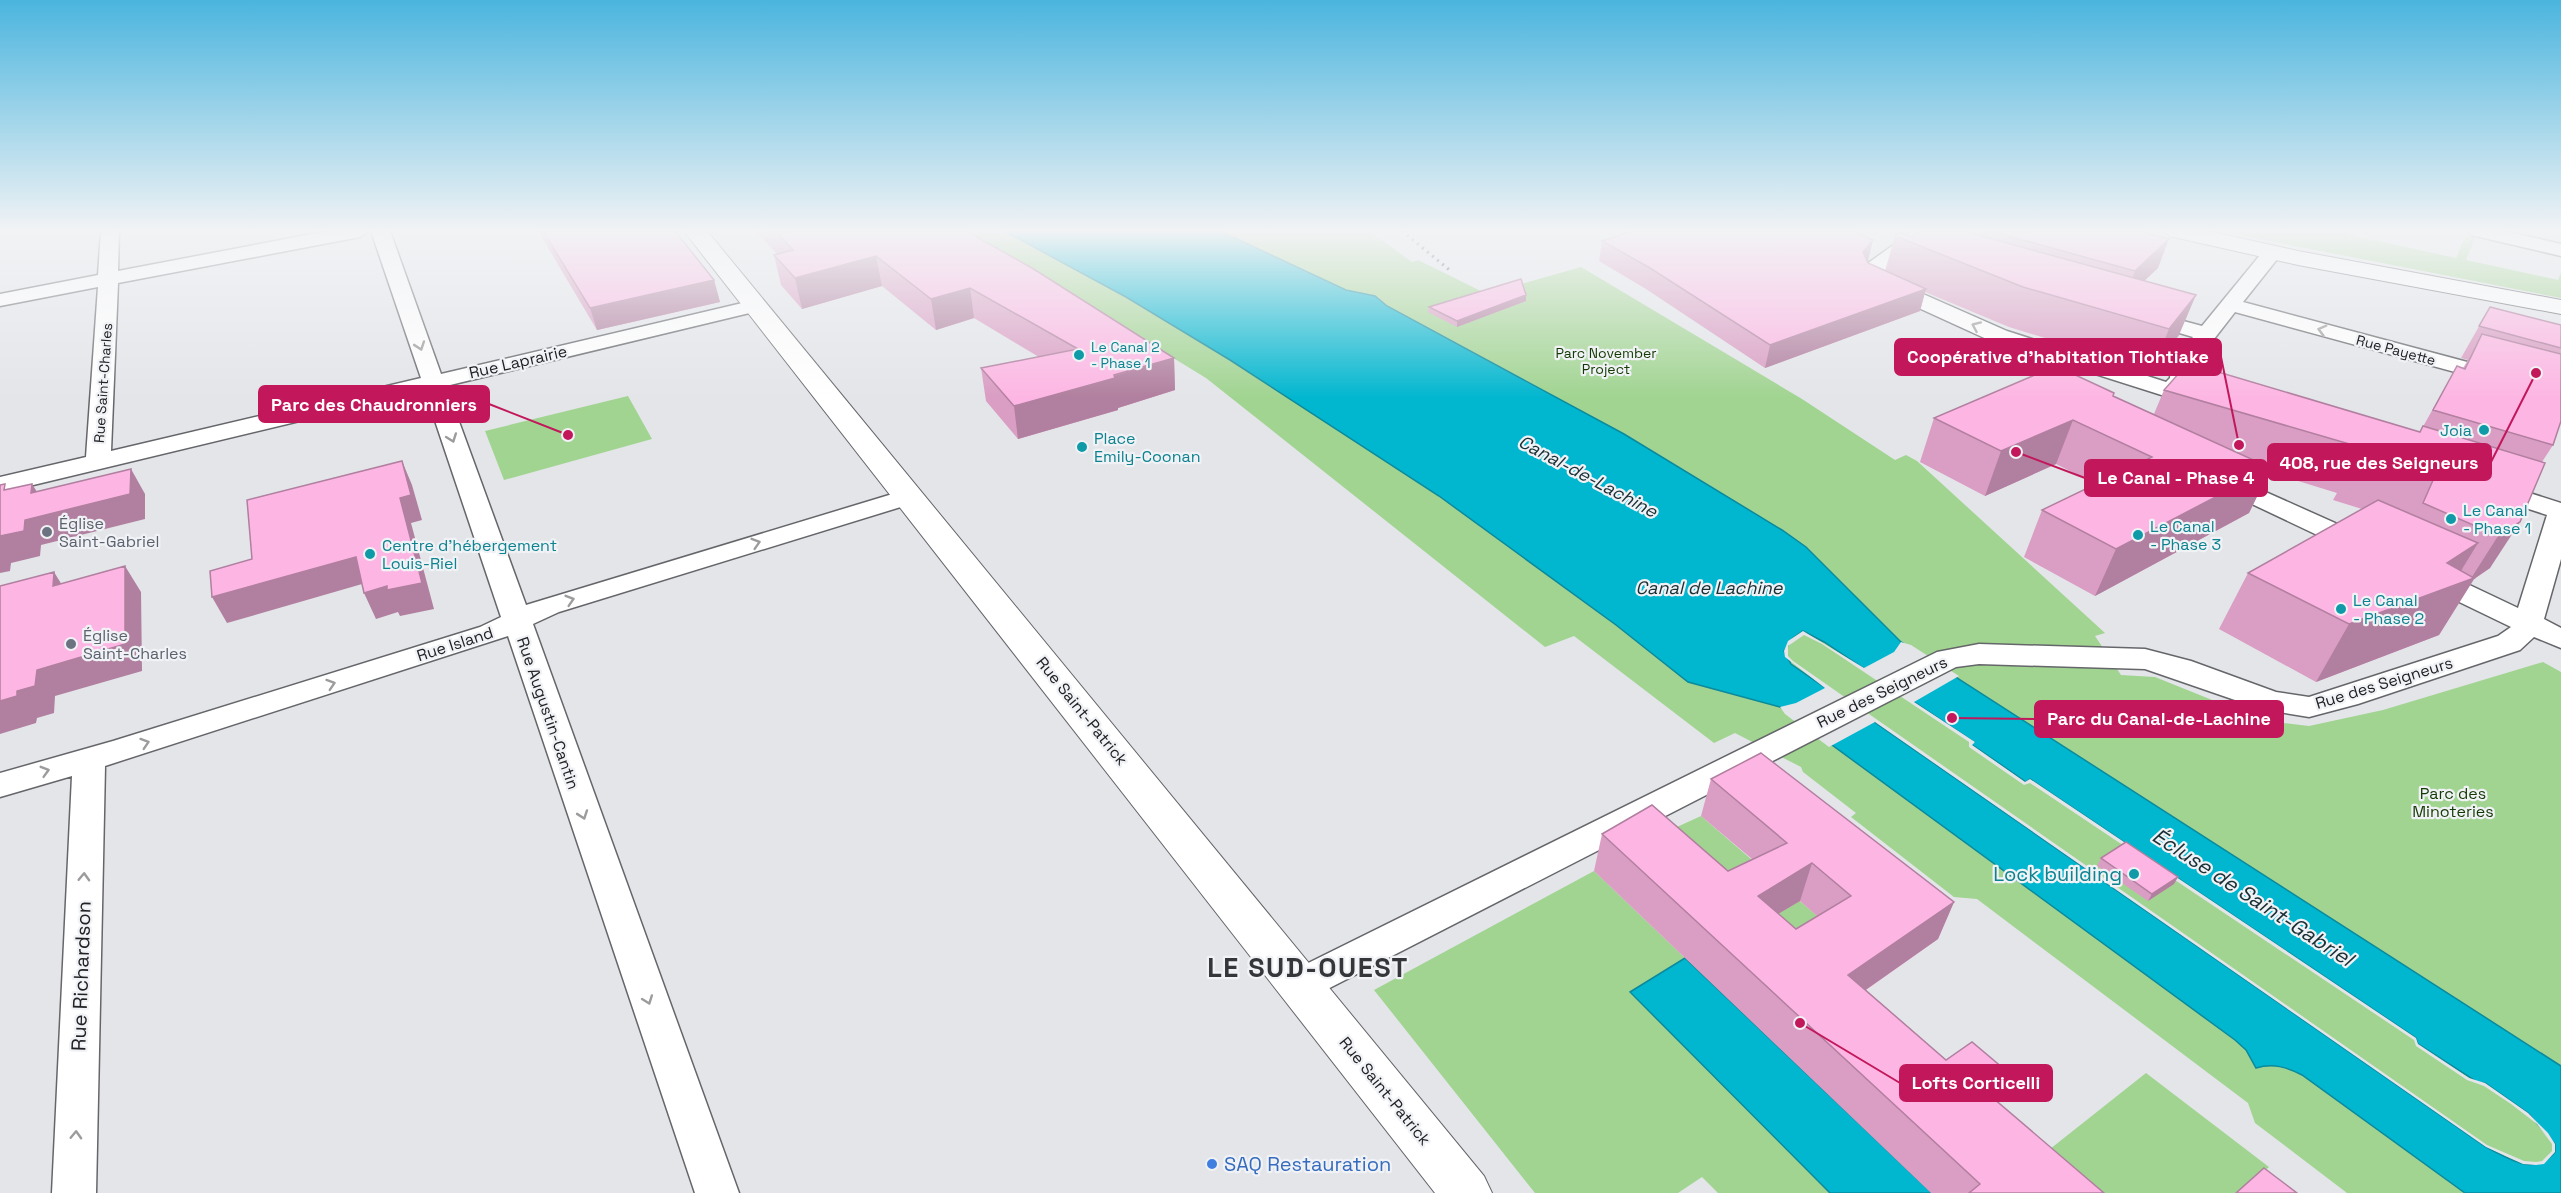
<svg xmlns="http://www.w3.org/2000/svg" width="2561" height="1193" viewBox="0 0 2561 1193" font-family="'Space Grotesk',sans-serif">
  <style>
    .green { fill: #a1d491 }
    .water { fill: #01b6cf; stroke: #0b8a9c; stroke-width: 1.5; fill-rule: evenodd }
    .pier { fill: #e3e5e9; fill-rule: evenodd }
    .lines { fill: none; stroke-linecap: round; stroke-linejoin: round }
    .minor-casing { stroke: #65666a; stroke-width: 3 }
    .secondary-casing { stroke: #65666a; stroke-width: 2 }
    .minor { fill: #fff; fill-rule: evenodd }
    .secondary { fill: #fff; fill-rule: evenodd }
    .rail { stroke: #48484b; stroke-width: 3; stroke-dasharray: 2 4.5; stroke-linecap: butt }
    .wall { fill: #da9dc3; fill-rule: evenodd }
    .shaded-wall { fill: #b17f9f }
    .building { fill: #fdb6e3; stroke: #b17f9f; stroke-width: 1.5; fill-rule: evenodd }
    .oneway { stroke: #9c9c9c }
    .culture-dot { fill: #0f9aa8; stroke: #f0f2f6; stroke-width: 2 }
    .worship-dot { fill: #6b7280; stroke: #f0f2f6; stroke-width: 2 }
    .shop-dot { fill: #3f7fe0; stroke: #f0f2f6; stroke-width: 2 }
    .labels { text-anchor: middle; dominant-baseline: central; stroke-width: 4.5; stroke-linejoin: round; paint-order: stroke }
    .far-culture-label { font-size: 14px; fill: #0d838f; stroke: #f0f2f6; text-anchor: start }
    .far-street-label { font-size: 14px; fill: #222224; stroke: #f0f2f6 }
    .far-park-label { font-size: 14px; fill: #143a03; stroke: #f0f2f6 }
    .street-label { font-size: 16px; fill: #222224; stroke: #f0f2f6 }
    .culture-label { font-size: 16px; fill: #0d838f; stroke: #f0f2f6; text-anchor: start }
    .worship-label { font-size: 16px; fill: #5b616d; stroke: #f0f2f6; text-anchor: start }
    .park-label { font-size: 16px; fill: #143a03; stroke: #f0f2f6 }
    .water-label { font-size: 18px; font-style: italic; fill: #182f34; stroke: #f0f2f6 }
    .near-culture-label { font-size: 20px; fill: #0d838f; stroke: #f0f2f6; text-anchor: end }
    .near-street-label { font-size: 20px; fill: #222224; stroke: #f0f2f6 }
    .near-shop-label { font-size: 20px; fill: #366cbe; stroke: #f0f2f6; text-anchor: start }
    .near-water-label { font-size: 21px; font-style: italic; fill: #182f34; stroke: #f0f2f6 }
    .near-district-label { font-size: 27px; font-weight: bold; letter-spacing: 1.5px; fill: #353639; stroke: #f0f2f6 }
    .leader { fill: none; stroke: #c2185b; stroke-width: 2 }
    .callout-dot { fill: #c2185b; stroke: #f0f2f6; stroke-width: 2 }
    .callout { fill: #c2185b; stroke: #c2185b; stroke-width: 2 }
    .callout-label { font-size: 18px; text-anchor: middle; font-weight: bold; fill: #fff }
  </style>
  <rect width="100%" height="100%" fill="#e3e5e9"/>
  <!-- green -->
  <path class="green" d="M966,231H1369L1412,262L1418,260L1487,294L1581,267L1802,399L1895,460L1906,455L1917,461L2105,633L2095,636L2121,675L2155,677L2242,712L2276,722L2309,726L2383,710L2543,662L2561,672V1193H2347L2255,1123L2248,1103L1977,899L1954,897L1851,817L1856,813L1803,772L1801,767L1735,733L1714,743L1574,636L1545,647L1206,378Z
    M2219,231H2351L2350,235L2456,258L2466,235L2475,238L2466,260L2558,280L2561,273V298Z
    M628,396L652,439L504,480L485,431Z
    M1701,816L1837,933L1783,966L1644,842Z
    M1594,871L1685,958L1631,992L1830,1193H1718L1702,1177L1678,1193H1535L1374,990Z
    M2146,1073L2269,1167L2239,1193H2061L2045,1153Z"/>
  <!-- water -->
  <path class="water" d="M1004,231H1220L1346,290L1375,296L1387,306L1624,434L1782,530L1806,547L1901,642L2561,1066V1193H2465L2302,1075C2287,1067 2273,1063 2256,1068L2246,1050L2235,1040L1780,707L1688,682L1616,625L1439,496L1230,360L1126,297ZM1803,631L1824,642L1974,742L1971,744L2026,782L2030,779L2416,1038L2418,1044L2477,1082L2485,1083L2528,1113L2555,1144V1152C2534,1177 2510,1159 2486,1147L1791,664L1784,651L1793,638Z
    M1685,958L1932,1193H1830L1630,992Z"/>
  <!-- pier -->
  <path class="pier" d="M1803,631L1864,668L1894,652L1901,642L1911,645L1959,676L1914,702L1975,742L1972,745L2025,782L2030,779L2416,1038L2418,1044L2469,1078L2485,1083L2528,1113L2548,1133L2555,1144V1152L2544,1164L2536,1165L2523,1164L2486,1147L1875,722L1829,747L1785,714L1780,707L1796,703L1825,688L1785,657L1784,651L1788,641ZM1804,635L1822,644L1969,742V747L2024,785L2030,783L2414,1040L2416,1046L2467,1080L2484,1086L2511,1104L2537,1124L2552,1144V1151L2542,1161L2536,1162L2524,1161L2487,1145L1793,661L1788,656V646Z"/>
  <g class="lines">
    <defs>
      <path id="minor" d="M101,231H119L118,271L328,231H369L360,237L118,283L111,451L421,378L371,231H390L441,374L755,300L762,302L765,306L762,310L446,386L526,605L899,492L908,489L917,492L921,497L917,502L559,612L533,624L739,1193H695L508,636L105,766L96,1193H52L72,776L0,797V773L113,741L480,627L501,617L425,391L0,493V477L86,457L98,287L0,306V294L98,275Z
        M1913,231H1935L1880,275L2007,331L2166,382L2170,378L2171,365L2193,337L2139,321L2135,317L2139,313L2146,311L2202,326L2265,249L2272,247L2282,253L2243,302L2561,387V401L2235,312L2193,366L2192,379L2186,388L2209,395L2213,400L2209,405H2193L1991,341L1864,283L1859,274L1864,266Z
        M2469,231H2505L2561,244V256L2471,235Z
        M2223,473L2371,539L2375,545L2371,551L2361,553L2351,551L2214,486L2210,481L2214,476Z
        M2492,481L2561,503V559L2544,619L2561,628V648L2534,637L2520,650L2358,704L2309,717L2261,709L2145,669L1979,664L1956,667L1314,996L1300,1001L1286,996L1281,985L1286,974L1937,652L1979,644L2145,649L2191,661L2276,692L2309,697L2498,636L2511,627L2420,583L2416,577L2420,571L2430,569L2440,571L2518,608L2547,515L2483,494L2479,489L2483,484Z"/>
      <path id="secondary" d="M684,231H707L1484,1176L1492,1193H1435Z
        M2166,231H2208L2298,251L2561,300V314L2298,265L2169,236Z"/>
    </defs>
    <!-- minor casing -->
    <use href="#minor" class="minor-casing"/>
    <!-- secondary casing -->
    <use href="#secondary" class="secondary-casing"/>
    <!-- minor -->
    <use href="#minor" class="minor"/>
    <!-- secondary -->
    <use href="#secondary" class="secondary"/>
    <!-- rail -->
    <path class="rail" d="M1402,231L1452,272"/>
  </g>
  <!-- wall -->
  <path class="wall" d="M538,231H675L714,280L720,302L597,330Z
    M753,231H966L1174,358L1175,390L1118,408V410L1018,439L986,401L981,368L1039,357L974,318L936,330L882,286L802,309L781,285L774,255L777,254L763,239Z
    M1920,231H2140L2158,268L2144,281L2179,335L2152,371L2009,327L1925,292L1920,311L1765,368L1646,289L1599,261L1602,241L1868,261V263L1885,271L1895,236L1912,237Z
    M1526,301L1457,327L1428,312L1429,307Z
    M2490,307L2561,325V421L2553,445L2542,462L2490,568L2474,579L2439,635L2316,682L2219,629L2248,573L2362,509L2333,500L2337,493L2269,472L2249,513L2095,596L2024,557L2042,510L2096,484L2056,464L1985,496L1920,462L1934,418L2113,396L2154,414L2164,390L2420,432L2457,366L2463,368L2468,360L2461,358Z
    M1711,779L1954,902L1938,939L1866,990L1946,1060L2010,1074L1996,1101L2104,1193H1931L1594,871L1602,834L1728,871L1752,859L1701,816ZM1800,901L1817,916L1796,929L1778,914Z
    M2101,858L2174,884L2148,901L2097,866Z"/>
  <!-- shaded-wall -->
  <path class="shaded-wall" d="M2169,239L2158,268L2123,301L2135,271Z
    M1873,240L1868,261L1857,273L1863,252Z
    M876,256L882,286L802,309L795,278Z
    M714,280L720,302L597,330L590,308Z
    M970,288L974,318L936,330L931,299Z
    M1926,289L1920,311L1765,368L1770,345Z
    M1526,295V301L1457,327V321Z
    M2196,295L2179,335L2152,371L2169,329Z
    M1174,358L1175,390L1118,408V410L1018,439L1014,406Z
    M2073,420L2056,464L1985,496L2001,451Z
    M402,461L412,485L422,520L411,523L434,609L400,616L398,612L376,619L364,593L400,498Z
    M2271,468L2249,513L2095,596L2116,549Z
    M131,469L145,494V519L41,545L40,556L11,563L10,571L0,573V536L25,520L31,493L32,484L48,509Z
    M2520,522L2490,568L2474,579L2439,635L2316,682L2349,624L2478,543L2451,587L2470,580L2498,536Z
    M356,557L369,582L227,623L212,597Z
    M125,566L141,592L142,671L55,696L54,713L37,718L36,723L0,734V701L37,670Z
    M54,572L70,598L53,586Z
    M1812,863L1800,901L1746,933L1758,896Z
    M2178,877L2174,884L2148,901L2152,894Z
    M1954,902L1938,939L1834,1012L1848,975Z
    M2010,1074L1990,1111L1986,1092Z"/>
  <!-- building -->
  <path class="building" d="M543,231H675L714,280L590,308Z
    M776,231H966L1032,268L1174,358L1114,375L1115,378L1014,406L981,368L1078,349L970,288L931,299L876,256L795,278L774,255L793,250Z
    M1633,231H1853L1873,240L1863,252L1868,263L1926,289L1770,345L1650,268L1602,241Z
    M1920,231H1963L2196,295L2169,329L2023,287L1895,236L1900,232L1912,237Z
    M1990,231H2140L2169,239L2135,271Z
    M1521,279L1526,295L1457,321L1429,307Z
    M2490,307L2561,325V348L2479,326Z
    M2482,334L2561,354V421L2553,445L2433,410L2457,366L2465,369Z
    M2188,363L2420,432L2423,426L2545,463L2520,522L2498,536L2423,503L2434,478L2358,455L2363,448L2164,390Z
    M2056,366L2114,393L2113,396L2271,468L2116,549L2042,510L2152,457L2073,420L2001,451L1934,418Z
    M402,461L411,495L400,498L422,583L387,590V586L364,593L356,557L212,597L210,571L252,559L247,500Z
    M131,469L130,494L25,520L24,531L0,536V485L5,484L4,490L32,484L31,493Z
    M2378,500L2478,543L2447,563L2474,578L2349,624L2248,573Z
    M125,566V644L37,670L35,686L17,691V696L0,701V586L54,572L53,586Z
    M1761,753L1954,902L1848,975L1946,1060L1972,1042L2010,1074L1986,1092L2104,1193H1969L1980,1184L1602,834L1652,805L1728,871L1787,843L1711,779ZM1812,863L1851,896L1796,929L1758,896Z
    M2126,842L2178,877L2152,894L2101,858Z
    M2264,1168L2297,1193H2236Z"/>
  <!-- one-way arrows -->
  <defs><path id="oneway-chevron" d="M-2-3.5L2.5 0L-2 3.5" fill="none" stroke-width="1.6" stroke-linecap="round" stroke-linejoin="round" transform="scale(1.5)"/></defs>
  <g class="oneway">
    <use href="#oneway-chevron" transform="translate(1976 326) rotate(-156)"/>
    <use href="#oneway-chevron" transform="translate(2322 330) rotate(-165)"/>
    <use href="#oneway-chevron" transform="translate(420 346) rotate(71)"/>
    <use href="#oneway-chevron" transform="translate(452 438) rotate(70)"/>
    <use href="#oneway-chevron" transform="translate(756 543) rotate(-17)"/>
    <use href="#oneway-chevron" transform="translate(570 600) rotate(-17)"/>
    <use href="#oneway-chevron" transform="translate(331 684) rotate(-18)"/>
    <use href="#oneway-chevron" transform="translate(145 743) rotate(-18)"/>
    <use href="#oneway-chevron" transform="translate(45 771) rotate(-16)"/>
    <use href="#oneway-chevron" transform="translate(583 815) rotate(71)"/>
    <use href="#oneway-chevron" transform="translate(84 877) rotate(-88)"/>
    <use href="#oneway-chevron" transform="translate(648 1000) rotate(70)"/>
    <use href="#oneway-chevron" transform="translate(76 1135) rotate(-88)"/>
  </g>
  <!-- sky -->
  <linearGradient id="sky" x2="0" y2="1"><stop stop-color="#4bb5de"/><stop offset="0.58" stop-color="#f2f3f5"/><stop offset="1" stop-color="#f2f3f5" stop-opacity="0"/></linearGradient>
  <rect width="2561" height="398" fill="url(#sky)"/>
  <!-- markers -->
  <g class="culture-dot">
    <circle cx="1079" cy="355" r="6"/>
    <circle cx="2484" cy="430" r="6"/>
    <circle cx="1082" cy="447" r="6"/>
    <circle cx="2451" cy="519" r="6"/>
    <circle cx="2138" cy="535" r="6"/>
    <circle cx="370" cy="554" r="6"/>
    <circle cx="2341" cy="609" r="6"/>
    <circle cx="2134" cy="874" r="6"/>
  </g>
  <g class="worship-dot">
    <circle cx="47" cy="532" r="6"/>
    <circle cx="71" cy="644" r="6"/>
  </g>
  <circle class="shop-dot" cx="1212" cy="1164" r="6"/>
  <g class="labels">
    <!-- far-culture labels -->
    <g class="far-culture-label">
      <text x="1091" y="347">Le Canal 2<tspan x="1091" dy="16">- Phase 1</tspan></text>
    </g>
    <!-- far-street labels -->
    <g class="far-street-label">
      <text transform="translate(2396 350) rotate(15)">Rue Payette</text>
      <text transform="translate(103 383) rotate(-86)">Rue Saint-Charles</text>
    </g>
    <!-- far-park labels -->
    <g class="far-park-label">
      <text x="1606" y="353">Parc November<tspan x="1606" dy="16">Project</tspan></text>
    </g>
    <!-- street labels -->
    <g class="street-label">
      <text transform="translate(518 362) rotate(-13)">Rue Laprairie</text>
      <text transform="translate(455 644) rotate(-18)">Rue Island</text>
      <text transform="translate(2384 683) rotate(-17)">Rue des Seigneurs</text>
      <text transform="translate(1882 692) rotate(-26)">Rue des Seigneurs</text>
      <text transform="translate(1082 711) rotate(51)">Rue Saint-Patrick</text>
      <text transform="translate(548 713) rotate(71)">Rue Augustin-Cantin</text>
      <text transform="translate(1385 1091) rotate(51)">Rue Saint-Patrick</text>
    </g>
    <!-- culture labels -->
    <g class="culture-label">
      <text x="2472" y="430" text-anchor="end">Joia</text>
      <text x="1094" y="438">Place<tspan x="1094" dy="18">Emily-Coonan</tspan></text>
      <text x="2463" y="510">Le Canal<tspan x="2463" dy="18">- Phase 1</tspan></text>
      <text x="2150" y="526">Le Canal<tspan x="2150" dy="18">- Phase 3</tspan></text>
      <text x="382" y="545">Centre d'hébergement<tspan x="382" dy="18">Louis-Riel</tspan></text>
      <text x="2353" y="600">Le Canal<tspan x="2353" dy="18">- Phase 2</tspan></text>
    </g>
    <!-- worship labels -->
    <g class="worship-label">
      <text x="59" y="523">Église<tspan x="59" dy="18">Saint-Gabriel</tspan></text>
      <text x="83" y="635">Église<tspan x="83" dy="18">Saint-Charles</tspan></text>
    </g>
    <!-- park labels -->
    <g class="park-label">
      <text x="2453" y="793">Parc des<tspan x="2453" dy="18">Minoteries</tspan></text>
    </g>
    <!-- water labels -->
    <g class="water-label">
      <text transform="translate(1588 476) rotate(28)">Canal-de-Lachine</text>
      <text x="1709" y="587">Canal de Lachine</text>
    </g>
    <!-- near-culture labels -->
    <g class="near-culture-label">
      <text x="2122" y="874">Lock building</text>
    </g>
    <!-- near-street labels -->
    <g class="near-street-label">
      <text transform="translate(81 976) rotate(-88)">Rue Richardson</text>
    </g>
    <!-- near-shop labels -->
    <g class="near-shop-label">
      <text x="1224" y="1164">SAQ Restauration</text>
    </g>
    <!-- near-water labels -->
    <g class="near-water-label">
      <text transform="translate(2253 897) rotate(33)">Écluse de Saint-Gabriel</text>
    </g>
    <!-- near-district labels -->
    <g class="near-district-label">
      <text x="1308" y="967">LE SUD-OUEST</text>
    </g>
  </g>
  <!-- callouts -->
  <path class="leader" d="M2239 445L2221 357M568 435L489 404M2536 373L2491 462M2016 452L2085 478M1952 718L2035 719M1800 1023L1900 1083"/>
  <g class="callout-dot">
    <circle cx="2239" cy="445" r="6"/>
    <circle cx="568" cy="435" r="6"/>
    <circle cx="2536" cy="373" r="6"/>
    <circle cx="2016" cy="452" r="6"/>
    <circle cx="1952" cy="718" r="6"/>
    <circle cx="1800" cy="1023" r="6"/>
  </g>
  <g class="callout">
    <rect x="1895" y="339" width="326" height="36" rx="6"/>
    <rect x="259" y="386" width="230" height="36" rx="6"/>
    <rect x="2268" y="444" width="223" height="36" rx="6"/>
    <rect x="2085" y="460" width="182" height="36" rx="6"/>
    <rect x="2035" y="701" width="248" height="36" rx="6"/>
    <rect x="1900" y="1065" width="152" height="36" rx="6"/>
  </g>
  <g class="callout-label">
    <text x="2058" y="363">Coopérative d'habitation Tiohtiake</text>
    <text x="374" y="411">Parc des Chaudronniers</text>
    <text x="2379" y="469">408, rue des Seigneurs</text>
    <text x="2176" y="484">Le Canal - Phase 4</text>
    <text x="2159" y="725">Parc du Canal-de-Lachine</text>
    <text x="1976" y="1089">Lofts Corticelli</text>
  </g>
</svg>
